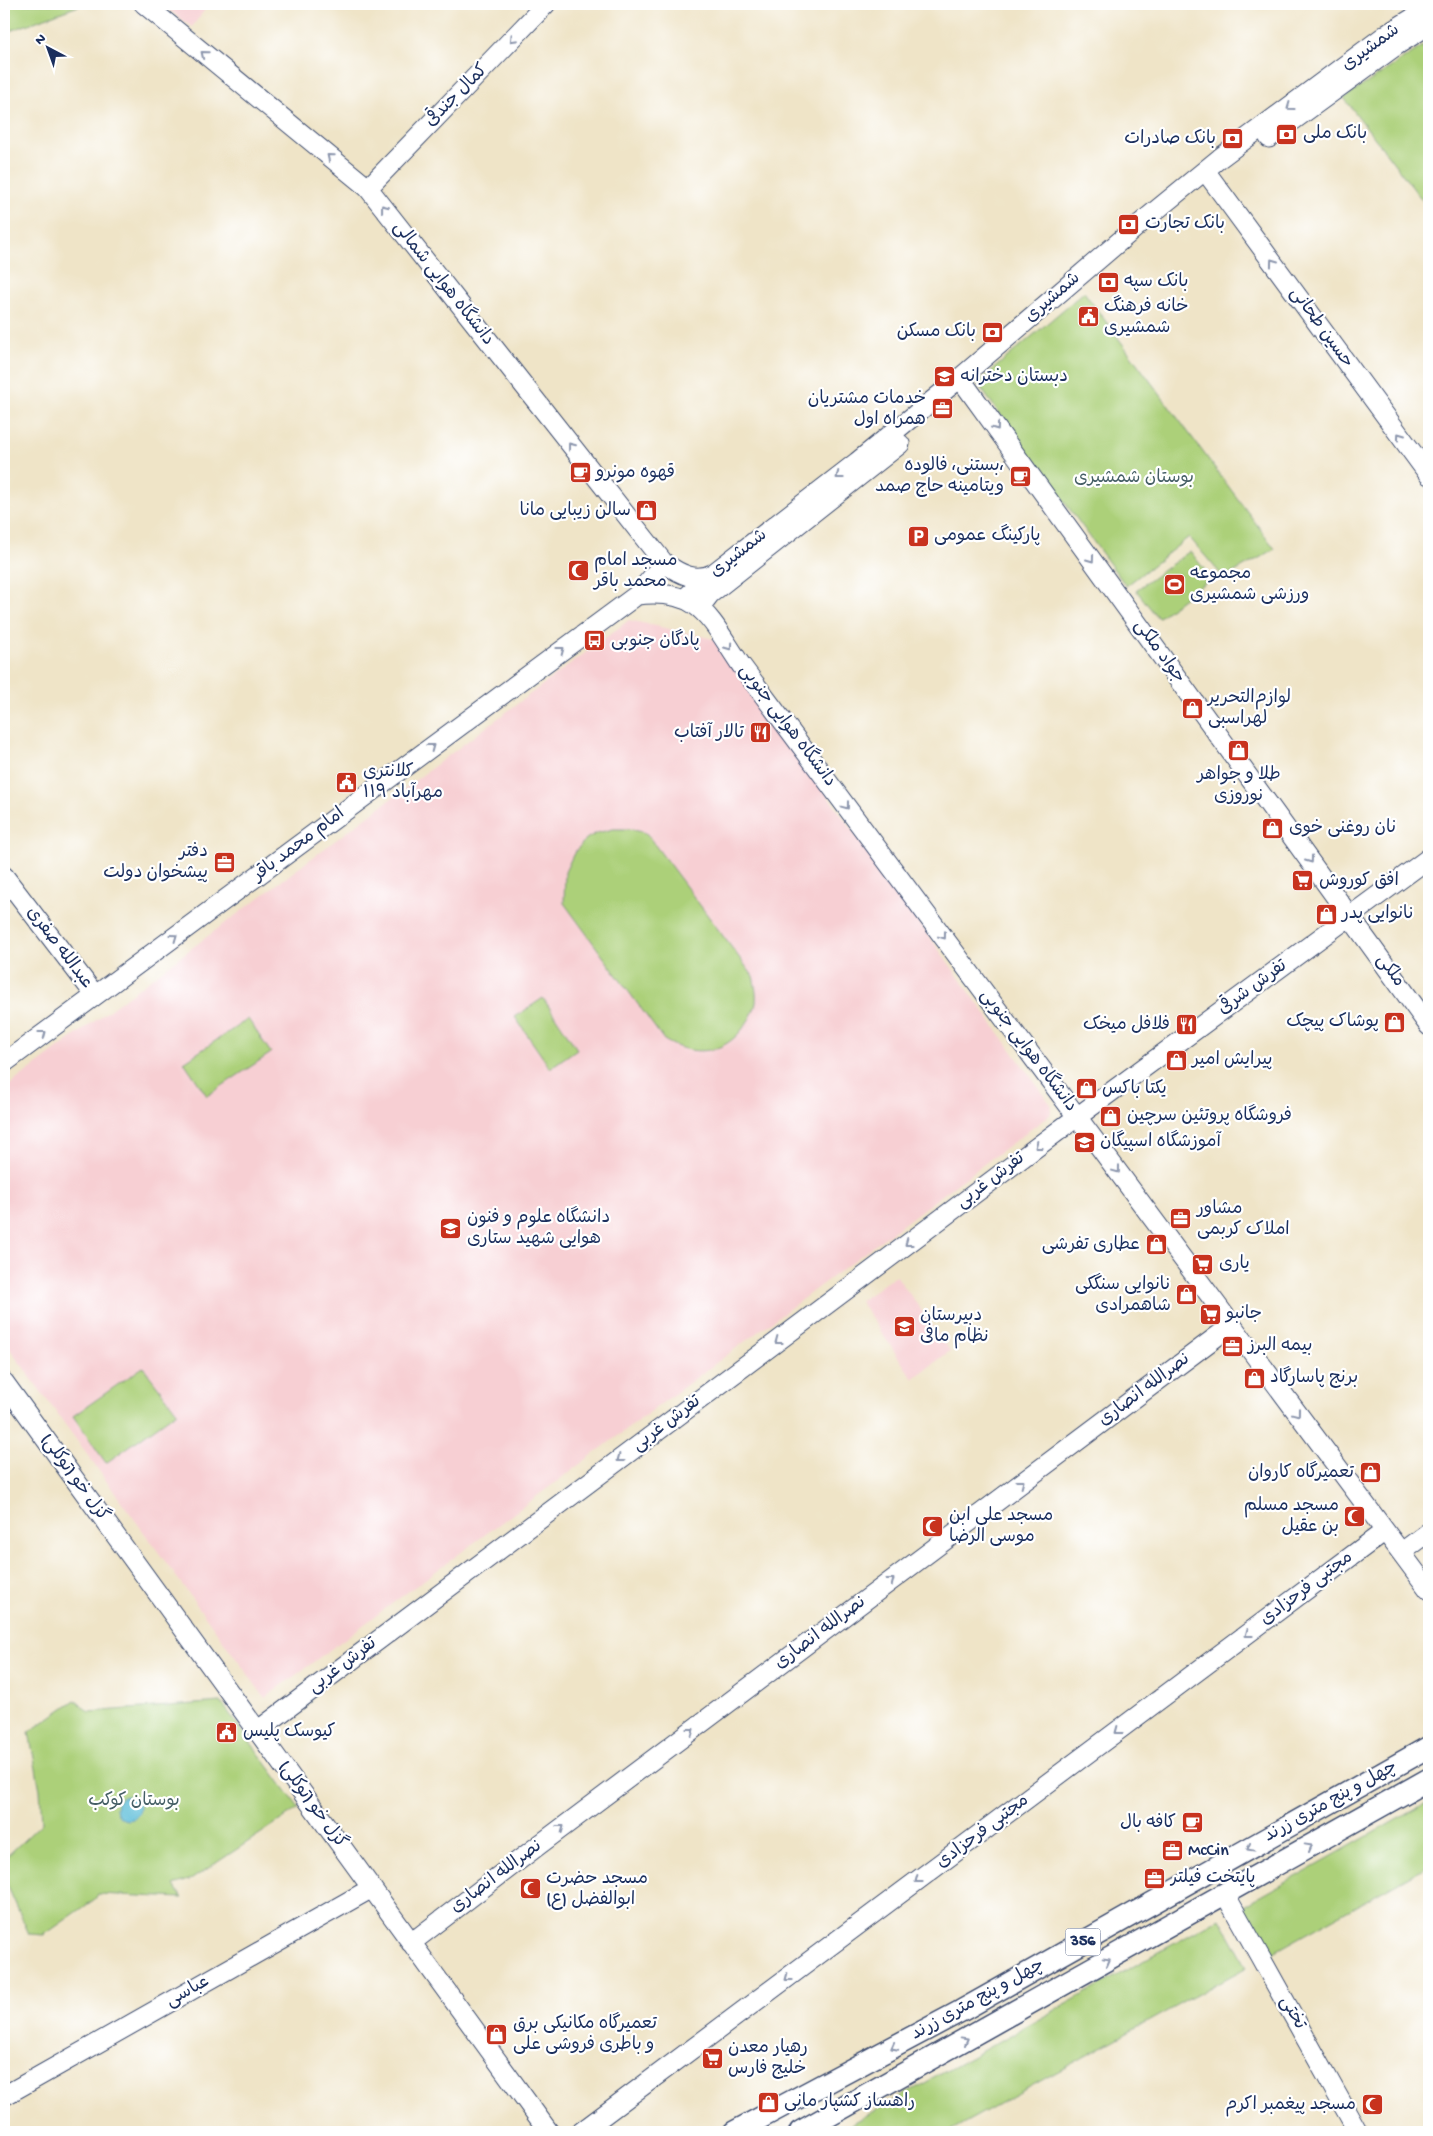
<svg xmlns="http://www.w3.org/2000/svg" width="1433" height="2136" viewBox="0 0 1433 2136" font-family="'Gochi Hand','Playpen Sans Arabic',sans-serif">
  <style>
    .built { fill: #f7cfd3 }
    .green { fill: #acd079; stroke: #64806c }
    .water { fill: #59bcd8; stroke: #3a769b }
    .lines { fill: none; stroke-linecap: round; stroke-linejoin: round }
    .secondary-casing { stroke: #3b4a6e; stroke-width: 21 }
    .primary-casing { stroke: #3b4a6e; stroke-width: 24 }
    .secondary { stroke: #fff; stroke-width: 19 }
    .primary { stroke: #fff; stroke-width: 21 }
    .oneway { stroke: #8d97ae }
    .labels { text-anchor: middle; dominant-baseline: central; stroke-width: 4.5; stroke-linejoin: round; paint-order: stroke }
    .shield { fill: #fff; stroke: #5f6d8e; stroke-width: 1 }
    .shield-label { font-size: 16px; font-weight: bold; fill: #1b2f5e }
    .street-label { font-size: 18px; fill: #1b2f5e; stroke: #fff }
    .poi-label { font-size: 18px; fill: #1b2f5e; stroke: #fff; text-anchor: start }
    .park-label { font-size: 18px; fill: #465f66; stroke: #fff }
  </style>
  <rect width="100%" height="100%" fill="#fff"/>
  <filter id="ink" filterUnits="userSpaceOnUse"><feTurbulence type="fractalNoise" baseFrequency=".02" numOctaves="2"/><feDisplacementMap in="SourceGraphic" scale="10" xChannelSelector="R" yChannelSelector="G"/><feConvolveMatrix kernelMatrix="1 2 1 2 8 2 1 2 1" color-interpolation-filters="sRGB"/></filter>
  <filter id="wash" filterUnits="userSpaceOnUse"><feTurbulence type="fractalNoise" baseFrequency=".0096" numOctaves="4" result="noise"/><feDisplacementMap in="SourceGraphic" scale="20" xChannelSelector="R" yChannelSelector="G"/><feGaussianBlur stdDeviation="1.12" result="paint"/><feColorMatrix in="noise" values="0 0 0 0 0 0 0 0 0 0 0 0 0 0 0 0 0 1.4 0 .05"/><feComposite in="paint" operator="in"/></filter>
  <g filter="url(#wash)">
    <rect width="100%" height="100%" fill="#efe4c7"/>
    <!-- built -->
    <path class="built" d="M161,4H209L192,27Z
      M629,620L714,639L1052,1106L1050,1115L265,1698L4,1341V1089Z
      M896,1275L950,1351L913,1379L860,1301Z"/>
    <!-- green -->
    <path class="green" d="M4,4H84L4,33Z
      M1429,42V209L1344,98Z
      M1084,292L1275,549L1224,578L1189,537L1126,586L977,383Z
      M1190,551L1211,578L1158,618L1136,590Z
      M613,829H630L646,833L753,976C755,984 757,994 756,1003C754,1012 749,1020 744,1027C724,1055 692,1057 664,1040L564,903L565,872L574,853L586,839L597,833Z
      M543,998L577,1049L550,1068L515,1017Z
      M248,1019L271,1053L207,1096L184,1062Z
      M143,1367L177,1412L106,1463L73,1416Z
      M75,1700L89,1712L221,1702L299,1808L192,1879L174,1885L182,1898L98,1894L95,1899L44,1935L29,1934L4,1878V1859L42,1823L40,1790L29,1732Z
      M1428,1802L1429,1865L1267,1956L1240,1908Z
      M1220,1918L1247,1967L948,2132H837Z"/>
    <!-- water -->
    <path class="water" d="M116 1808a12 12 0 1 1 24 0a12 12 0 1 1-24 0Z"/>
  </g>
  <g filter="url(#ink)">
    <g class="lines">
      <defs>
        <path id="secondary" d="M144,4L368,188L664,563C680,574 696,583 714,573
          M1269,138L1397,45L1429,25
          M1206,172L1429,475
          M368,188L546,4
          M960,378L1429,1026
          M637,595L664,563
          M684,599L715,572L857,462L960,378L1148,217L1220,158L1387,34L1429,8
          M700,607L710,594L900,444
          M4,876L95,995
          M4,1063L637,595C701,588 709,618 741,665L1429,1590
          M4,1382L549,2132
          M1402,1552L1429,1532
          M257,1731L1077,1117L1429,858
          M1225,1894L1358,2132
          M411,1943L539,1845L1232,1325
          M4,2096L372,1888
          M581,2132L1385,1531"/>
        <path id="primary" d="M734,2132L961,2011L1429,1747
          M800,2132L1429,1779"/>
      </defs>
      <!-- secondary casing -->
      <use href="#secondary" class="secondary-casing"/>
      <!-- primary casing -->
      <use href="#primary" class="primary-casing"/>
      <!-- secondary -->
      <use href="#secondary" class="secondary"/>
      <!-- primary -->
      <use href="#primary" class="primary"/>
    </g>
    <!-- one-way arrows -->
    <defs><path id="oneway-chevron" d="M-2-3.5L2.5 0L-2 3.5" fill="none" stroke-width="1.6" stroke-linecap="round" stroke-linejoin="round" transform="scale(1.25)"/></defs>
    <g class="oneway">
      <use href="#oneway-chevron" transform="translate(513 39) rotate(134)"/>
      <use href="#oneway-chevron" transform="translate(204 54) rotate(-141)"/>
      <use href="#oneway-chevron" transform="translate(1290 107) rotate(144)"/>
      <use href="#oneway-chevron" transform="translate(330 157) rotate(-141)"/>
      <use href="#oneway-chevron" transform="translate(384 208) rotate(-128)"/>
      <use href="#oneway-chevron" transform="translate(1273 262) rotate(-126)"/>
      <use href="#oneway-chevron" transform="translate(996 427) rotate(54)"/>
      <use href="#oneway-chevron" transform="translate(1400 436) rotate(-126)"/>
      <use href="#oneway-chevron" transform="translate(571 446) rotate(-128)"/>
      <use href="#oneway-chevron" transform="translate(839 476) rotate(142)"/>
      <use href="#oneway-chevron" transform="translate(1091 559) rotate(54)"/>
      <use href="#oneway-chevron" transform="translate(729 647) rotate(55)"/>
      <use href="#oneway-chevron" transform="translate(561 650) rotate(-37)"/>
      <use href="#oneway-chevron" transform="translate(431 747) rotate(-37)"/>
      <use href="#oneway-chevron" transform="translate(846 806) rotate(53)"/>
      <use href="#oneway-chevron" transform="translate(1310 860) rotate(54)"/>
      <use href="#oneway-chevron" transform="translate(943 936) rotate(53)"/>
      <use href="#oneway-chevron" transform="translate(174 937) rotate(-36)"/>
      <use href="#oneway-chevron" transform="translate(43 1034) rotate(-37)"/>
      <use href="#oneway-chevron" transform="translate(1038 1146) rotate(143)"/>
      <use href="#oneway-chevron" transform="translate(1117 1170) rotate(53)"/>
      <use href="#oneway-chevron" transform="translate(908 1243) rotate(143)"/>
      <use href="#oneway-chevron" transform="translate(778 1341) rotate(143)"/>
      <use href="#oneway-chevron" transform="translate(1297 1413) rotate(53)"/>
      <use href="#oneway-chevron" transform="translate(620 1459) rotate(143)"/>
      <use href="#oneway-chevron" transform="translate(1021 1483) rotate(-37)"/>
      <use href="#oneway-chevron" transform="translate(891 1581) rotate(-37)"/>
      <use href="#oneway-chevron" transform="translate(1248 1634) rotate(143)"/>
      <use href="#oneway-chevron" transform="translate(691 1731) rotate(-37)"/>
      <use href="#oneway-chevron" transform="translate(1118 1731) rotate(143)"/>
      <use href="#oneway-chevron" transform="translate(561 1828) rotate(-37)"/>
      <use href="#oneway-chevron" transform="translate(1309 1847) rotate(-29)"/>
      <use href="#oneway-chevron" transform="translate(1250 1848) rotate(151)"/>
      <use href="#oneway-chevron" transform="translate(918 1880) rotate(143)"/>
      <use href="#oneway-chevron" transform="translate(1107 1961) rotate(-29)"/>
      <use href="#oneway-chevron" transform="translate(788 1978) rotate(143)"/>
      <use href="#oneway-chevron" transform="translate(965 2040) rotate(-29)"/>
      <use href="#oneway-chevron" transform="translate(894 2047) rotate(152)"/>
    </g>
  </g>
  <!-- icons -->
  <defs>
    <symbol id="bank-square" viewBox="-11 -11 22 22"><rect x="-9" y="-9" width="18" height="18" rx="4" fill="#c8321e" stroke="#fff"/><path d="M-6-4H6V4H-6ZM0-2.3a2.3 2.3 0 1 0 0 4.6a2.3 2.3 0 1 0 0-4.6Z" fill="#fff"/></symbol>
    <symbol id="civic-square" viewBox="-11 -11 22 22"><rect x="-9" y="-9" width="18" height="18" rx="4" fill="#c8321e" stroke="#fff"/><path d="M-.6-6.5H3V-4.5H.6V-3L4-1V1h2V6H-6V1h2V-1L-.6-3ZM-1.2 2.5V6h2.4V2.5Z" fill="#fff"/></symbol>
    <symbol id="school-square" viewBox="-11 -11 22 22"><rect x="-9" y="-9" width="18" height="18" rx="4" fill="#c8321e" stroke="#fff"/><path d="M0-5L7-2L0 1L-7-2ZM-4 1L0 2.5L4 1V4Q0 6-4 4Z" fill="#fff"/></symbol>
    <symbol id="office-square" viewBox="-11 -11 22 22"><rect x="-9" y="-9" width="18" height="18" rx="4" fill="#c8321e" stroke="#fff"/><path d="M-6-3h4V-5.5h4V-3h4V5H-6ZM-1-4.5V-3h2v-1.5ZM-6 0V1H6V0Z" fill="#fff"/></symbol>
    <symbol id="cafe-square" viewBox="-11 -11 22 22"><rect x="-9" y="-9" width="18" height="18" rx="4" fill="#c8321e" stroke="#fff"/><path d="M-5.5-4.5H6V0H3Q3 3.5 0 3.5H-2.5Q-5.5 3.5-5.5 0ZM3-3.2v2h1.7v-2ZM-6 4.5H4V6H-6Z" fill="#fff"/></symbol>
    <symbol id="shop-square" viewBox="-11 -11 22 22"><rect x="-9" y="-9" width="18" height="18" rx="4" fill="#c8321e" stroke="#fff"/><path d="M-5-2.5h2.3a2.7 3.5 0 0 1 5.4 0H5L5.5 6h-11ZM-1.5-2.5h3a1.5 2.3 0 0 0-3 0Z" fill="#fff"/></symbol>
    <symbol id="parking-square" viewBox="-11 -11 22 22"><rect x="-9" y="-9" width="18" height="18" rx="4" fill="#c8321e" stroke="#fff"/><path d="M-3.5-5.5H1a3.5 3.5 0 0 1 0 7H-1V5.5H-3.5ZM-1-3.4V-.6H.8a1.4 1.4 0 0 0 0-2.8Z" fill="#fff"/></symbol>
    <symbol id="mosque-square" viewBox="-11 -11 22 22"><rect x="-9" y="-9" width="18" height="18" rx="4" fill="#c8321e" stroke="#fff"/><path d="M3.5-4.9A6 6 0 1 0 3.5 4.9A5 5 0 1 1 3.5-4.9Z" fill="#fff"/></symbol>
    <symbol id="stadium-square" viewBox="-11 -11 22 22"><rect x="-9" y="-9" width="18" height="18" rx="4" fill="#c8321e" stroke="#fff"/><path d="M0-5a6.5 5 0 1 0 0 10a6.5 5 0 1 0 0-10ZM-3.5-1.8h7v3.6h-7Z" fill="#fff"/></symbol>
    <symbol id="bus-square" viewBox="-11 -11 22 22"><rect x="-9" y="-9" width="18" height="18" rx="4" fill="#c8321e" stroke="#fff"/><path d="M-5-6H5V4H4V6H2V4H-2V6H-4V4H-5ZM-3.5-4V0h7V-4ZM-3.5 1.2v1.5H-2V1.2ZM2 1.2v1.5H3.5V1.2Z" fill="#fff"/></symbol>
    <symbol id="restaurant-square" viewBox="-11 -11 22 22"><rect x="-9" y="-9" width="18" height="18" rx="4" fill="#c8321e" stroke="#fff"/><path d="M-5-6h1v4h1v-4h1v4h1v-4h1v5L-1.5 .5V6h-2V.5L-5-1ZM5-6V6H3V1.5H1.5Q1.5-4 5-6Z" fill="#fff"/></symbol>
    <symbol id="supermarket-square" viewBox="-11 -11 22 22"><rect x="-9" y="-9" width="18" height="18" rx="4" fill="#c8321e" stroke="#fff"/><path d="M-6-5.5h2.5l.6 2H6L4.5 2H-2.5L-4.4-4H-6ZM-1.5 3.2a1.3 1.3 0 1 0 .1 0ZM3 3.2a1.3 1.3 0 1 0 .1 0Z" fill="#fff"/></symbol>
    <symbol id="university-square" viewBox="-11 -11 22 22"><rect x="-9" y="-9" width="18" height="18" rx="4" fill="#c8321e" stroke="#fff"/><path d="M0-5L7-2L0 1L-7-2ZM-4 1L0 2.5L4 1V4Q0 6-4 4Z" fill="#fff"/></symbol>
  </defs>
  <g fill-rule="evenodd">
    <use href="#bank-square" x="1274" y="122" width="25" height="25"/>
    <use href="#bank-square" x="1220" y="126" width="25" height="25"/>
    <use href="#bank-square" x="1116" y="212" width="25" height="25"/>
    <use href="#bank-square" x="1096" y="270" width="25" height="25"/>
    <use href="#civic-square" x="1076" y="304" width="25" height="25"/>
    <use href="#bank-square" x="980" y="320" width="25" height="25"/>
    <use href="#school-square" x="932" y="364" width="25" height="25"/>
    <use href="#office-square" x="930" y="396" width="25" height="25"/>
    <use href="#cafe-square" x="568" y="460" width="25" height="25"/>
    <use href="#cafe-square" x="1008" y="464" width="25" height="25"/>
    <use href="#shop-square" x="634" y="498" width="25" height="25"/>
    <use href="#parking-square" x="906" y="524" width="25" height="25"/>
    <use href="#mosque-square" x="566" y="558" width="25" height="25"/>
    <use href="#stadium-square" x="1162" y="572" width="25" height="25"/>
    <use href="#bus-square" x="582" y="628" width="25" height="25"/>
    <use href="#shop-square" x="1180" y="696" width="25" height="25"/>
    <use href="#restaurant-square" x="748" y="720" width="25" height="25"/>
    <use href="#shop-square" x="1226" y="738" width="25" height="25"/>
    <use href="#civic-square" x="334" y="770" width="25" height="25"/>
    <use href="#shop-square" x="1260" y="816" width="25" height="25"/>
    <use href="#office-square" x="212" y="850" width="25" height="25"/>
    <use href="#supermarket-square" x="1290" y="868" width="25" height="25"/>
    <use href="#shop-square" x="1314" y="902" width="25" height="25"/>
    <use href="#shop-square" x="1382" y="1010" width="25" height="25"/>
    <use href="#restaurant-square" x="1174" y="1012" width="25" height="25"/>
    <use href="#shop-square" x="1164" y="1048" width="25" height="25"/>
    <use href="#shop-square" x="1074" y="1076" width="25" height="25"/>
    <use href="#shop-square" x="1098" y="1104" width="25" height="25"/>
    <use href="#school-square" x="1072" y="1130" width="25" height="25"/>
    <use href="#office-square" x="1168" y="1206" width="25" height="25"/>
    <use href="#university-square" x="438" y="1216" width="25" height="25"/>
    <use href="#shop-square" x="1144" y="1232" width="25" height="25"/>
    <use href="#supermarket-square" x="1190" y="1252" width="25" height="25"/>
    <use href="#shop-square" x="1174" y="1282" width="25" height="25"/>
    <use href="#supermarket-square" x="1198" y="1302" width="25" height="25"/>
    <use href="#school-square" x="892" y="1314" width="25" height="25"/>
    <use href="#office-square" x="1220" y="1334" width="25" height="25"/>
    <use href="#shop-square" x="1242" y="1366" width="25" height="25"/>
    <use href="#shop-square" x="1358" y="1460" width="25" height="25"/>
    <use href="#mosque-square" x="1342" y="1504" width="25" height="25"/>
    <use href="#mosque-square" x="920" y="1514" width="25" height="25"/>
    <use href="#civic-square" x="214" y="1720" width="25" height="25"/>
    <use href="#cafe-square" x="1180" y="1810" width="25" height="25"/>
    <use href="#office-square" x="1160" y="1838" width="25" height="25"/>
    <use href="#office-square" x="1142" y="1866" width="25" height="25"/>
    <use href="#mosque-square" x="518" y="1876" width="25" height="25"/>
    <use href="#shop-square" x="484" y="2022" width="25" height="25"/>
    <use href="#supermarket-square" x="700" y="2046" width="25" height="25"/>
    <use href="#shop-square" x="756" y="2090" width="25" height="25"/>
    <use href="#mosque-square" x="1360" y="2092" width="25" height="25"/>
  </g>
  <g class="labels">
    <!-- shield labels -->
    <rect class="shield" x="1065.5" y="1928.5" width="35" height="27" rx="4"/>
    <g class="shield-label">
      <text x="1083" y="1942">356</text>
    </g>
    <!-- street labels -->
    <g class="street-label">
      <text transform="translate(1371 48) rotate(-36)">شمشیری</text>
      <text transform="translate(457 96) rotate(-45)">کمال جندقی</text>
      <text transform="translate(443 284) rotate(52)">دانشگاه هوایی شمالی</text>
      <text transform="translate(1053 298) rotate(-41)">شمشیری</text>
      <text transform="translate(1321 328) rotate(54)">حسین طحانی</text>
      <text transform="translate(739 554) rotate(-38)">شمشیری</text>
      <text transform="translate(1159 652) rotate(54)">جواد ملکی</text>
      <text transform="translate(787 726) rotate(53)">دانشگاه هوایی جنوبی</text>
      <text transform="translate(299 845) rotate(-37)">امام محمد باقر</text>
      <text transform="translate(59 948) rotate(53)">عبدالله صفری</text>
      <text transform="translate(1390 971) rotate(54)">ملکی</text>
      <text transform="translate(1253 988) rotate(-36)">تفرش شرقی</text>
      <text transform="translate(1028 1051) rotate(53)">دانشگاه هوایی جنوبی</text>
      <text transform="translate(991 1181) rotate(-37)">تفرش غربی</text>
      <text transform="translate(1145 1390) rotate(-37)">نصرالله انصاری</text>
      <text transform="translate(667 1424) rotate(-37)">تفرش غربی</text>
      <text transform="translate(74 1478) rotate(54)">گزل خو (توکلی)</text>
      <text transform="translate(1307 1589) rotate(-37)">مجتبی فرحزادی</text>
      <text transform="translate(821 1633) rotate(-37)">نصرالله انصاری</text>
      <text transform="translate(343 1666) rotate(-37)">تفرش غربی</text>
      <text transform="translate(1331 1802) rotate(-29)">چهل و پنج متری زرند</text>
      <text transform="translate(312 1805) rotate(54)">گزل خو (توکلی)</text>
      <text transform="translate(983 1832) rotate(-37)">مجتبی فرحزادی</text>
      <text transform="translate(497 1877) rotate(-37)">نصرالله انصاری</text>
      <text transform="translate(188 1992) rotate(-29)">عباسی</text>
      <text transform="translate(978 2000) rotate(-29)">چهل و پنج متری زرند</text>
      <text transform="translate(1292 2013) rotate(61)">تختی</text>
    </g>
    <!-- poi labels -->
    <g class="poi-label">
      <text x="1303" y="134">بانک ملی</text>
      <text x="1216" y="139" text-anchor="end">بانک صادرات</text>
      <text x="1145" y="224">بانک تجارت</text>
      <text x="1124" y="282">بانک سپه</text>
      <text x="1104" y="307">خانه فرهنگ<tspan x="1104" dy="21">شمشیری</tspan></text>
      <text x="976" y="332" text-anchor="end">بانک مسکن</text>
      <text x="960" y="377">دبستان دخترانه</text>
      <text x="926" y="399" text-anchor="end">خدمات مشتریان<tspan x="926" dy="21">همراه اول</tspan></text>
      <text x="1004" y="466" text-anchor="end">بستنی، فالوده،<tspan x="1004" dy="21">ویتامینه حاج صمد</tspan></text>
      <text x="596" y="473">قهوه مونرو</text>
      <text x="631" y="511" text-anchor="end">سالن زیبایی مانا</text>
      <text x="934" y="536">پارکینگ عمومی</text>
      <text x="594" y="561">مسجد امام<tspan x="594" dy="21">محمد باقر</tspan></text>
      <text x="1190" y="574">مجموعه<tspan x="1190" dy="21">ورزشی شمشیری</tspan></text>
      <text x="611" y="641">پادگان جنوبی</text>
      <text x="1208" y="698">لوازم‌التحریر<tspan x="1208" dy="21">لهراسبی</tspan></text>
      <text x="744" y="733" text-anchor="end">تالار آفتاب</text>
      <text x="363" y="772">کلانتری<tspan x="363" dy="21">۱۱۹ مهرآباد</tspan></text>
      <text x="1239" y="775" text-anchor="middle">طلا و جواهر<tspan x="1239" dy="21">نوروزی</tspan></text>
      <text x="1289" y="828">نان روغنی خوی</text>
      <text x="208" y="852" text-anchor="end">دفتر<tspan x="208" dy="21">پیشخوان دولت</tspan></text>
      <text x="1319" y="881">افق کوروش</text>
      <text x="1342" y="914">نانوایی پدر</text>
      <text x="1379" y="1022" text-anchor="end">پوشاک پیچک</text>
      <text x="1170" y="1025" text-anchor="end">فلافل میخک</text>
      <text x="1192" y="1060">پیرایش امیر</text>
      <text x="1102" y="1089">یکتا باکس</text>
      <text x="1127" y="1116">فروشگاه پروتئین سرچین</text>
      <text x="1100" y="1142">آموزشگاه اسپیگان</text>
      <text x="1197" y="1209">مشاور<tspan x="1197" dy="21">املاک کربمی</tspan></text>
      <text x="467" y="1218">دانشگاه علوم و فنون<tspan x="467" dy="21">هوایی شهید ستاری</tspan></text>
      <text x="1140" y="1245" text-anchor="end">عطاری تفرشی</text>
      <text x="1219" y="1264">یاری</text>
      <text x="1171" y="1285" text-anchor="end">نانوایی سنگکی<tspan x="1171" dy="21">شاهمرادی</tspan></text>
      <text x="1226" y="1314">جانبو</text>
      <text x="920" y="1316">دبیرستان<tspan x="920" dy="21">نظام مافی</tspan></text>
      <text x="1248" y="1346">بیمه البرز</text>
      <text x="1270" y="1378">برنج پاسارگاد</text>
      <text x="1354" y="1473" text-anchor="end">تعمیرگاه کاروان</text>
      <text x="1339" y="1506" text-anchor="end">مسجد مسلم<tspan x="1339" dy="21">بن عقیل</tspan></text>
      <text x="949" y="1516">مسجد علی ابن<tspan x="949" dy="21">موسی الرضا</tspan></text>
      <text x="243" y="1732">کیوسک پلیس</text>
      <text x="1176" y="1823" text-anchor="end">کافه بال</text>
      <text x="1188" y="1851">McCin</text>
      <text x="1171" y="1878">پایتخت فیلتر</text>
      <text x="546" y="1879">مسجد حضرت<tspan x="546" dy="21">ابوالفضل (ع)</tspan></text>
      <text x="513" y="2024">تعمیرگاه مکانیکی برق<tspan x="513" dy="21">و باطری فروشی علی</tspan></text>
      <text x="728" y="2048">رهیار معدن<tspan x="728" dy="21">خلیج فارس</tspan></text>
      <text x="784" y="2102">راهساز کشپار مانی</text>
      <text x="1356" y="2105" text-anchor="end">مسجد پیغمبر اکرم</text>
    </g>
    <!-- park labels -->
    <g class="park-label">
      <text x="1134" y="478">بوستان شمشیری</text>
      <text x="134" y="1801">بوستان کوکب</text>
    </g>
  </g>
  <!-- margin -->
  <rect width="1433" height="2136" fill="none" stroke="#fff" stroke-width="20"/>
  <!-- north arrow -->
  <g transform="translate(48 48) rotate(319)" stroke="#ffffff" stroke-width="4" paint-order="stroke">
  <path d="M0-4L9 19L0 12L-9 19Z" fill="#1b2f5e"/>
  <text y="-8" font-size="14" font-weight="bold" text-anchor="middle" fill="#1b2f5e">N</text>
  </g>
</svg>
